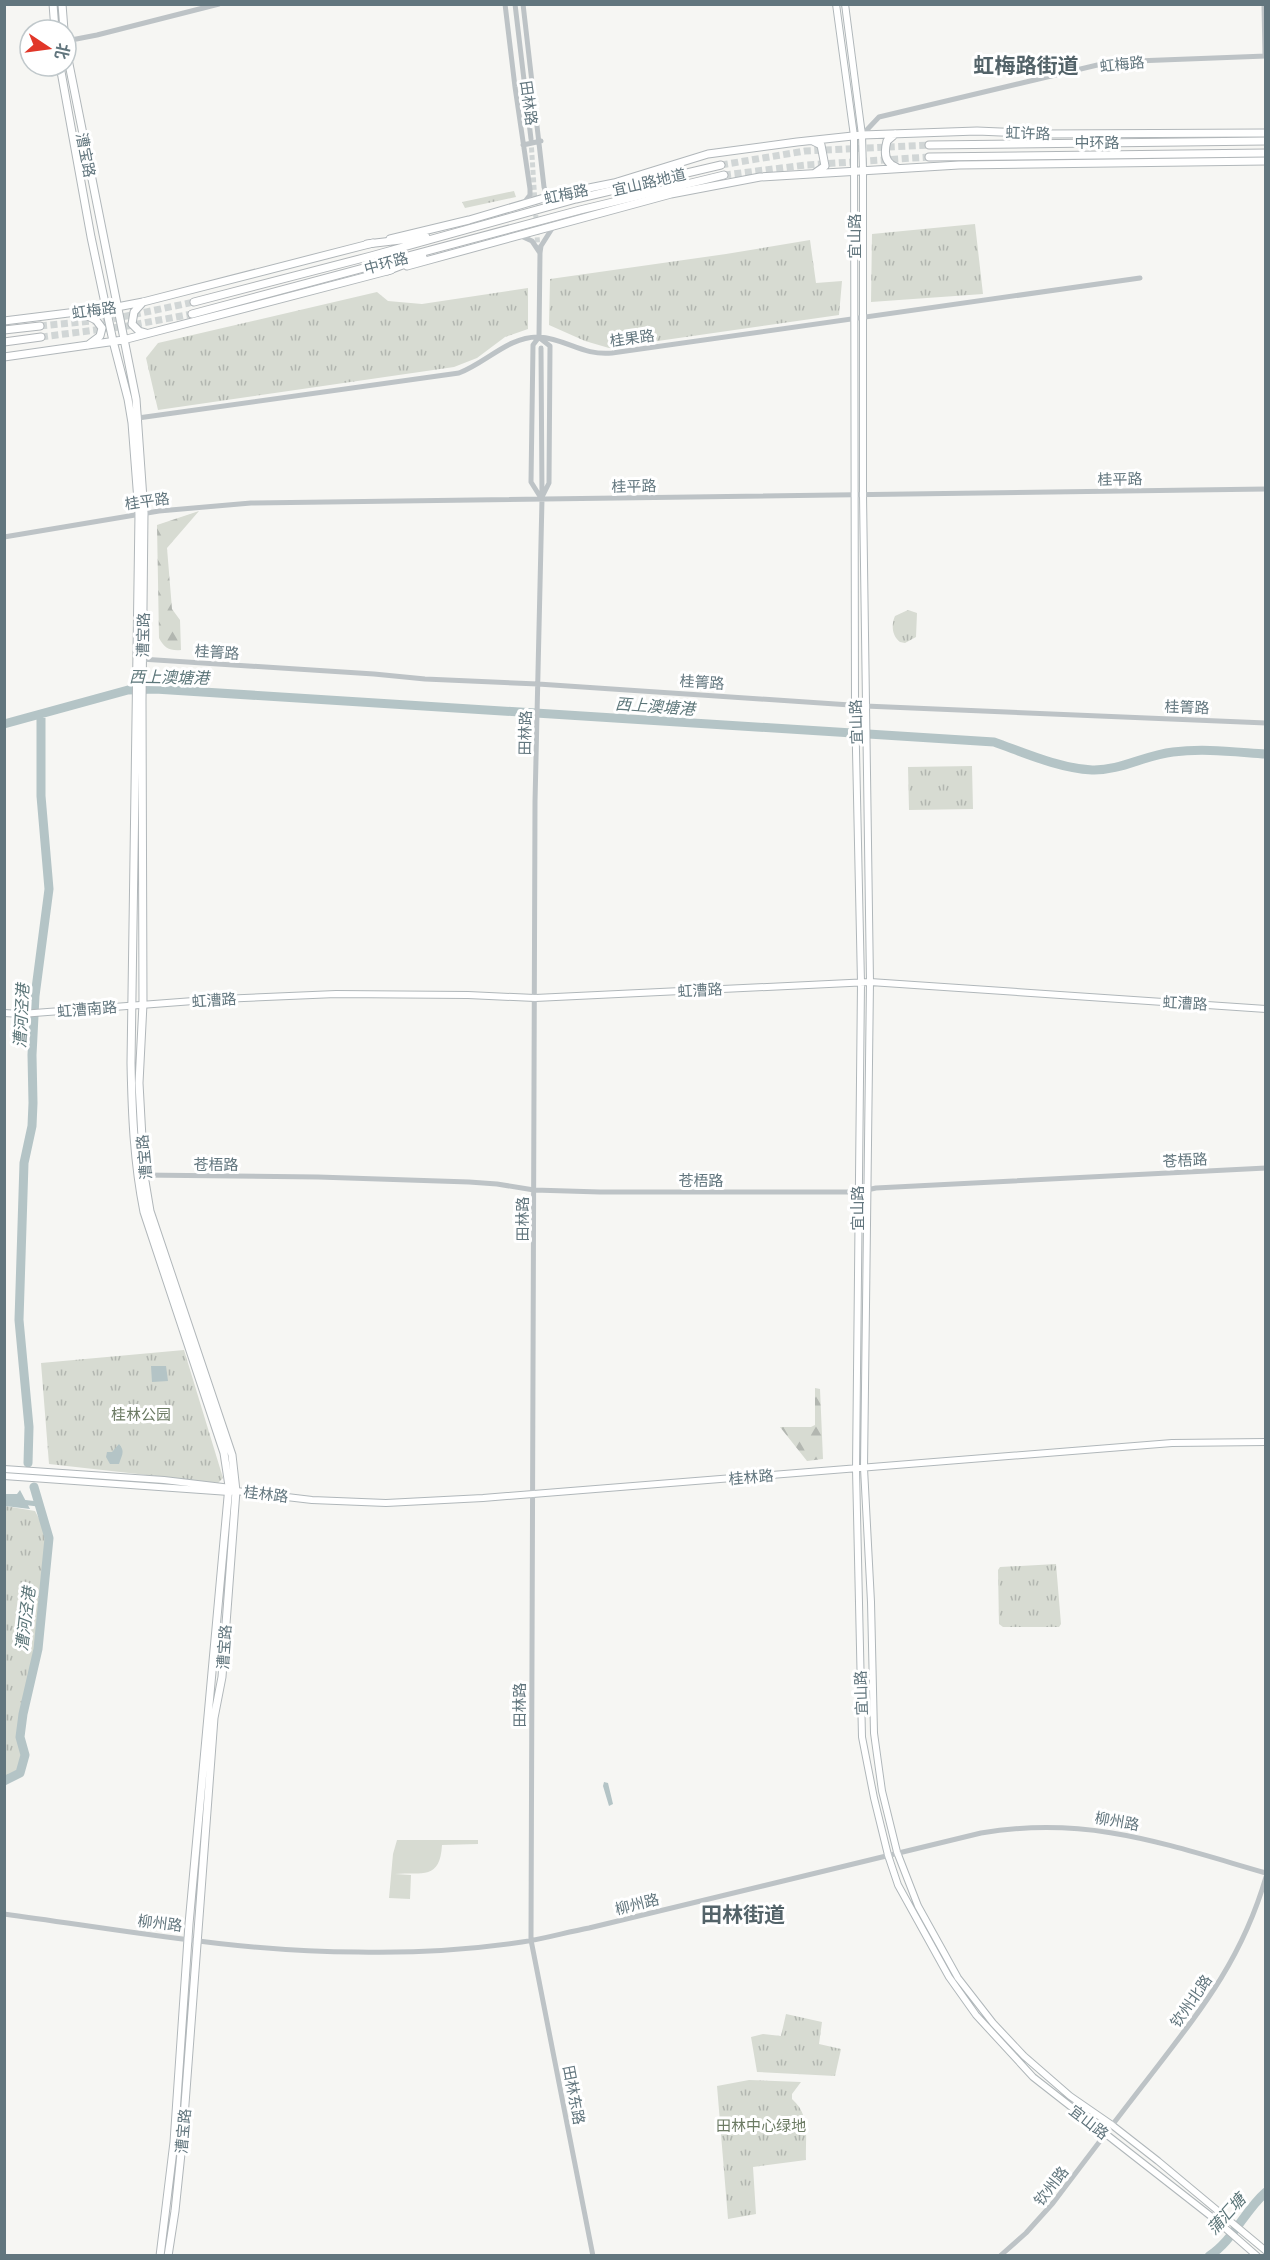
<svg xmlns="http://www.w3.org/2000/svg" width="1270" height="2260" viewBox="0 0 1270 2260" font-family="'PT Sans','Noto Sans SC',sans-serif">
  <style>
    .grass { fill: url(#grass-tufts) }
    .forest { fill: url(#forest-firs) }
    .garden { fill: #d7dbd2 }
    .water { fill: #b4c4c6 }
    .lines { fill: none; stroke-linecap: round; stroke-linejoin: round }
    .canal { stroke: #b4c4c6; stroke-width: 5 }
    .river { stroke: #b4c4c6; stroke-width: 9 }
    .tertiary-tunnel { stroke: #d1d6d6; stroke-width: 5; stroke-dasharray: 5 2.5; stroke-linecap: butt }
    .trunk-tunnel { stroke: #d1d6d6; stroke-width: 7; stroke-dasharray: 7 3.5; stroke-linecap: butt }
    .secondary-casing { stroke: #b0b7ba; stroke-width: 8 }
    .primary-casing { stroke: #b1b7ba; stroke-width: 9 }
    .trunk-casing { stroke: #b1b6b9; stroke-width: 9 }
    .tertiary { stroke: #bdc3c6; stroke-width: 5 }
    .secondary { stroke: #fff; stroke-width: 6 }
    .primary { stroke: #fff; stroke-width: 7 }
    .trunk { stroke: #fff; stroke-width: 7 }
    .labels { text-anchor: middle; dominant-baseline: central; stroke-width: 6; stroke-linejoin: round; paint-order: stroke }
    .street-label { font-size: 15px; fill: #62767e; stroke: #fff }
    .park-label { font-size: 15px; fill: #6c7b64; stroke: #fff }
    .water-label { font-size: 16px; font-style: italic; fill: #5c7679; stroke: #fff }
    .district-label { font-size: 21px; font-weight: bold; fill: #536369; stroke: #fff }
  </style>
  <defs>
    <pattern id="grass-tufts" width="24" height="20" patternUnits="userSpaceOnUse" patternTransform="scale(1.5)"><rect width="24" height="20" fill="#d7dbd2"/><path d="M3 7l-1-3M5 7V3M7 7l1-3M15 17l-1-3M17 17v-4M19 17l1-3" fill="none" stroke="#b2b6b0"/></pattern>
    <pattern id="forest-firs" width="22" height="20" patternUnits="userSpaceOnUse" patternTransform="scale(1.5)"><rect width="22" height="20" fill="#d7dbd2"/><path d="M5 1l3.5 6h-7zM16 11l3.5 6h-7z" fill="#b2b6b0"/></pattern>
  </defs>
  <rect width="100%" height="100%" fill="#f6f6f3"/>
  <!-- grass -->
  <path class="grass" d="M514,191L516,197L465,208L462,202Z
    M975,224L983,294L871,302L872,234Z
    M810,240L816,283L842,281L839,315L609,348L585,341L549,325L550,279L726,254Z
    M528,288V329L505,337L477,358L454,367L158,410L146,358L158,343L377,292L388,301L422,304Z
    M908,610L917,613L916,637L905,643L900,642C892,636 891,625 895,616Z
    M972,766L973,809L909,810L908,767Z
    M184,1350L223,1478L218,1483L49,1464L41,1363Z
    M5,1506L35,1511L49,1538L38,1649L23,1714L20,1737L25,1755L20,1773L5,1781Z
    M1056,1564L1061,1624L1059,1627H1003L999,1624L998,1570L1000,1567Z
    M786,2014L822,2022L819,2044L841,2049L835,2076L757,2072L751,2037L763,2034L781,2036Z
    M749,2080L801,2082L792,2094V2099C811,2116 805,2136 806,2160L753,2167L756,2214L728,2219L717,2086Z"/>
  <!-- forest -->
  <path class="forest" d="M199,511L167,548L172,609L180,620L181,650C170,651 164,648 159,638L157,525Z
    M815,1388L820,1389L823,1459L807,1461L780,1427H811L815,1425Z"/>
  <!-- garden -->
  <path class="garden" d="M397,1840H478V1844L442,1845C440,1880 423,1872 395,1874L411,1875L410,1899L389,1898L393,1854Z"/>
  <!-- water -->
  <path class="water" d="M151,1366H166L168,1381L152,1382Z
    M119,1444C126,1452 121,1456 119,1464H110L106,1457L107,1452H112Z
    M20,1490L30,1509L5,1506V1494H17Z
    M604,1782L608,1783L613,1804L609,1806L603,1786Z"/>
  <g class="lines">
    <!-- canal -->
    <path class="canal" d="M21,1502L38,1504"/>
    <!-- river -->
    <path class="river" d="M4,724L128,690L155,689L994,742C1025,753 1058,768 1092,770C1120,771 1145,755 1173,752C1204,748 1235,752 1266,754
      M28,1463L29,1427L19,1320L24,1163L32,1126L33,1103L32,1055L35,996L49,889L41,796V715
      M4,1781L20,1773L25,1755L20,1737L23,1714L38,1649L49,1538L34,1487
      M1209,2256C1233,2241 1244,2211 1266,2192"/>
    <!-- tertiary-tunnel -->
    <path class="tertiary-tunnel" d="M531,140L538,250"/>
    <!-- trunk-tunnel -->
    <path class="trunk-tunnel" d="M721,165L805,151L929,145
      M724,175L806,165L929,157
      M40,326L112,319L194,302
      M41,337L127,326L192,314"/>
    <defs>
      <path id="secondary" d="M836,4L854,136L855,704L861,983L856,1469L862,1737L874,1798L888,1855L898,1885L949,1977L976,2015L1033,2077L1217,2221L1257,2256
        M845,4L862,135L863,170V495L870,982L864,1468L871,1602L874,1733L882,1791L897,1852L918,1906L958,1978L993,2023L1024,2056L1070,2096L1112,2125L1158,2161L1266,2251
        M4,1013L21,1014L220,999L336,994L468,995L535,998L870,982L1266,1009
        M4,1469L164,1480L231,1488
        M4,1476L229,1492L236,1491L312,1500L386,1503L483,1498L1172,1443L1266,1442"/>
      <path id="primary" d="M53,4L55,30
        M62,4L64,30
        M66,49L136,399L144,513L142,700L143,1004L139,1083L144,1175L150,1211L232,1455L236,1491L222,1677L214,1718L182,2144L175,2211L168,2256
        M60,66L91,237L113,341L128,399L132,423L139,514L131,1063C132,1114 134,1162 144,1212L224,1453L229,1486L189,1924L174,2142L160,2256
        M895,134L887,141C884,152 884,163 896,167
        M813,141L821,145L825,166L815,173
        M390,239L469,220L554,195L614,183L708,154L797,142L862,135L977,131L1044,134L1266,133
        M407,266L671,194L760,177L959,165L1266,161
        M143,302L134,312L132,324L139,331L146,333
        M82,313L96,320L102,328L100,336L88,345
        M4,321L117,307L143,302L373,243
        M4,357L123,340L391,270"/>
      <path id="trunk" d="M929,145L1266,141
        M929,157L1266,153
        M367,244L426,237
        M387,271L423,257
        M194,302L371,256L576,199L721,165
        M192,314L580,210L724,175
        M4,330L40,326
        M4,342L41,337"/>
    </defs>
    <!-- secondary casing -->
    <use href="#secondary" class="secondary-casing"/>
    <!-- primary casing -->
    <use href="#primary" class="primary-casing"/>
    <!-- trunk casing -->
    <use href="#trunk" class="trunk-casing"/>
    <!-- tertiary -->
    <path class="tertiary" d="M505,4L515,87L530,189V195L524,203
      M515,4L531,139
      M523,4L544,187L546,192L554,195
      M1264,4L1265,56
      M66,41L97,35L219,4
      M862,135L879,117L1110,62L1266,56
      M523,145L541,141
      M521,236L532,241L540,253L541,246L553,227
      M540,253L539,337L533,345L531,482L541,498
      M541,339L550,346L549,483L543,495
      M541,348L542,499L535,802L531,1940L593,2256
      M138,418L459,373C486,363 509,336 539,337C567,339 583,356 612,353L1140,278
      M4,537L159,511L251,503L1266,489
      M141,659L374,674L425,679L538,684L865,706L1266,723
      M141,1175L318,1177L469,1182L497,1184L534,1190L600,1192H857L876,1188L1266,1168
      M4,1914C122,1930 240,1952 358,1952C412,1953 469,1950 522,1942C544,1939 567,1932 589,1928L981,1833C1088,1815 1165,1844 1266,1873
      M1000,2256L1026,2233L1053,2203C1084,2162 1115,2121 1147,2080C1200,2011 1241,1962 1266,1877"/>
    <!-- secondary -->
    <use href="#secondary" class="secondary"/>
    <!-- primary -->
    <use href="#primary" class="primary"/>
    <!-- trunk -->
    <use href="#trunk" class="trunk"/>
  </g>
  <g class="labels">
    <!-- street labels -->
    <g class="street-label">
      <text transform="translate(1122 64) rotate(-6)">虹梅路</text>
      <text transform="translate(529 103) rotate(82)">田林路</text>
      <text transform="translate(1028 133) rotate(2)">虹许路</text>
      <text x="1097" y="142">中环路</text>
      <text transform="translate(86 155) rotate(79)">漕宝路</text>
      <text transform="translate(649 182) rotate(-13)">宜山路地道</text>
      <text transform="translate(566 194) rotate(-12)">虹梅路</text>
      <text transform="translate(854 236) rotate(-90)">宜山路</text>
      <text transform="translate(386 263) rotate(-15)">中环路</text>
      <text transform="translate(94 310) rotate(-8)">虹梅路</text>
      <text transform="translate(632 338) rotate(-8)">桂果路</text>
      <text transform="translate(1120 479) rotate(-1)">桂平路</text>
      <text transform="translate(634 486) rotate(-1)">桂平路</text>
      <text transform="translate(147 501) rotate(-8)">桂平路</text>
      <text transform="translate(143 635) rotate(-89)">漕宝路</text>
      <text transform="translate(217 652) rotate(4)">桂箐路</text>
      <text transform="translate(702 682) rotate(4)">桂箐路</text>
      <text transform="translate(1187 707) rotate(2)">桂箐路</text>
      <text transform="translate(856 722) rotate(-92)">宜山路</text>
      <text transform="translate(525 733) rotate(-89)">田林路</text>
      <text transform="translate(700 990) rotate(-3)">虹漕路</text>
      <text transform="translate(214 1000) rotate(-4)">虹漕路</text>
      <text transform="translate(1185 1003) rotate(3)">虹漕路</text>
      <text transform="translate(87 1009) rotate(-5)">虹漕南路</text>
      <text transform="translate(144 1157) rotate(-95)">漕宝路</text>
      <text transform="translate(1185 1160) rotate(-3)">苍梧路</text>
      <text x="216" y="1164">苍梧路</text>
      <text x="701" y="1180">苍梧路</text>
      <text transform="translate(857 1208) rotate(-90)">宜山路</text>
      <text transform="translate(522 1219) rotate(-90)">田林路</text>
      <text transform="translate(751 1477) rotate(-5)">桂林路</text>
      <text transform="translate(266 1494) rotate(7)">桂林路</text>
      <text transform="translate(224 1647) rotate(-86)">漕宝路</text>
      <text transform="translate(861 1693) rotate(-92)">宜山路</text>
      <text transform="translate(519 1705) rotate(-90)">田林路</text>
      <text transform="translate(1117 1821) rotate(10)">柳州路</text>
      <text transform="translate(637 1904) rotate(-14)">柳州路</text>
      <text transform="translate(160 1923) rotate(7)">柳州路</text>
      <text transform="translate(1191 2001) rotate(-55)">钦州北路</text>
      <text transform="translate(574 2095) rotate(79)">田林东路</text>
      <text transform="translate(1089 2122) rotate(38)">宜山路</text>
      <text transform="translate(183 2131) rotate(-85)">漕宝路</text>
      <text transform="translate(1051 2186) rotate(-52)">钦州路</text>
    </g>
    <!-- park labels -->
    <g class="park-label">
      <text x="141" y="1414">桂林公园</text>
      <text x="761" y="2125">田林中心绿地</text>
    </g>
    <!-- water labels -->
    <g class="water-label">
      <text transform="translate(169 677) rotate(1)">西上澳塘港</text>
      <text transform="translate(655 706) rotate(4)">西上澳塘港</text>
      <text transform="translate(21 1016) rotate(-87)">漕河泾港</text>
      <text transform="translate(25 1619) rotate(-83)">漕河泾港</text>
      <text transform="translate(1226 2214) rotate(-48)">蒲汇塘</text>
    </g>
    <!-- district labels -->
    <g class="district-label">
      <text x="1026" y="65">虹梅路街道</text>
      <text x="743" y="1914">田林街道</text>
    </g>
  </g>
  <!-- border -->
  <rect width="1270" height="2260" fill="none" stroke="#62767e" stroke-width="12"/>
  <!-- north arrow -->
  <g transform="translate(48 48) rotate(103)"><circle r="28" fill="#ffffff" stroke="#c0c8cb" stroke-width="1.5"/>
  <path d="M0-4.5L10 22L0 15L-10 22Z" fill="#e13729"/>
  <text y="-9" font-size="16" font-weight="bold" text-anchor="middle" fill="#62767e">北</text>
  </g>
</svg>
